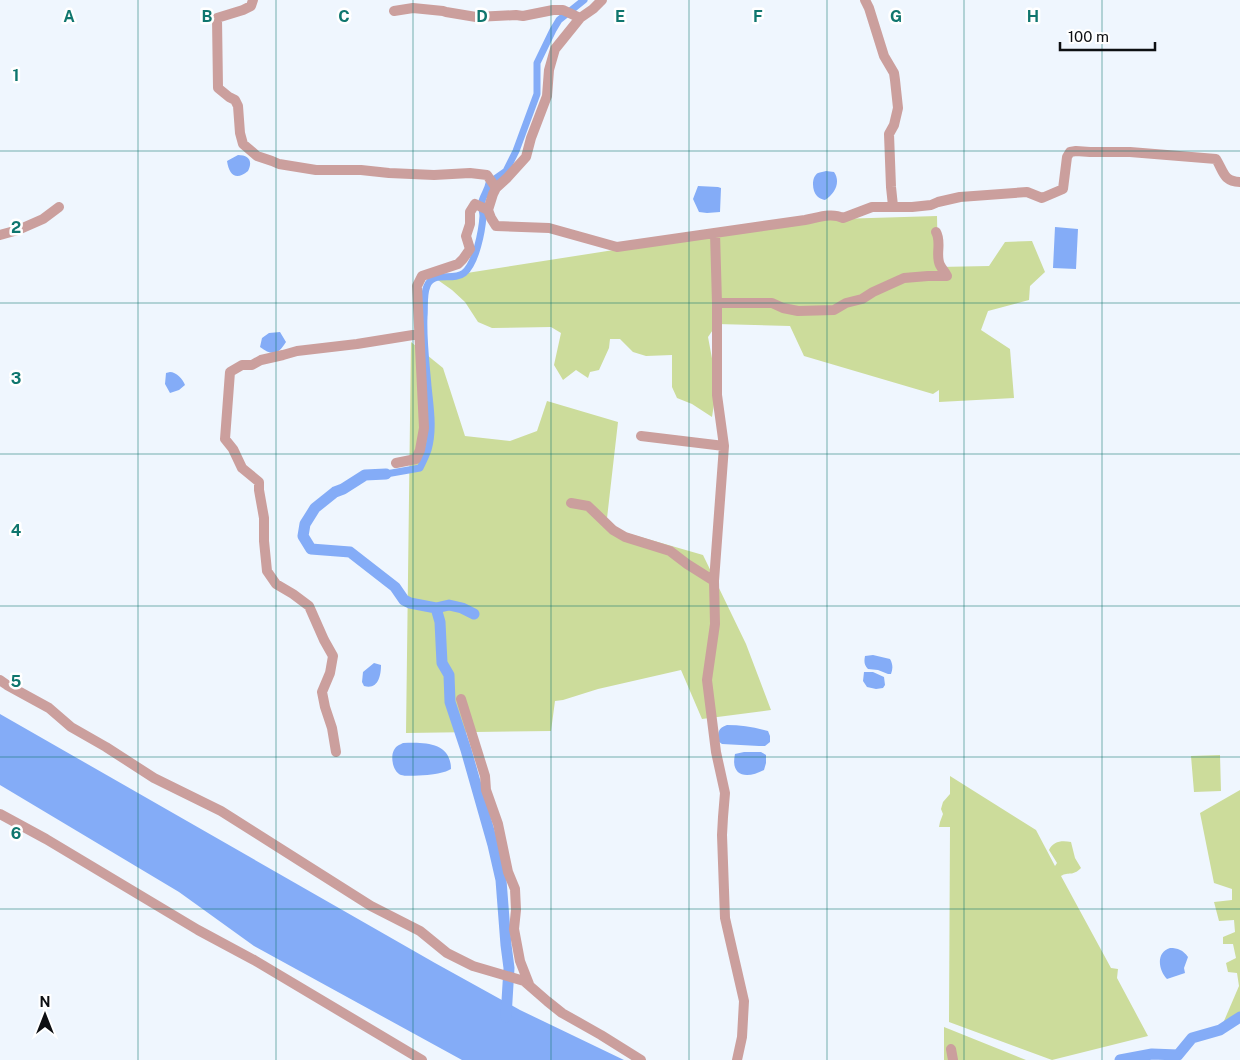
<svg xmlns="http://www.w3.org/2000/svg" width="1240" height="1060" viewBox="0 0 1240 1060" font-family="'Public Sans',sans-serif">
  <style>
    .green { fill: #ccdc9b }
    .water { fill: #84acf7 }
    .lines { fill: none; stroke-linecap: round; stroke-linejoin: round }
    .canal { stroke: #84acf7; stroke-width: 7 }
    .river { stroke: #84acf7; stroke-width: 11 }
    .minor { stroke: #cb9f9d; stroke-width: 10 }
    .grid { fill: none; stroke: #0f766e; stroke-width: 1; stroke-opacity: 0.55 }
    .grid-label { font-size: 16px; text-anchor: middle; font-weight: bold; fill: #0f766e; stroke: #fff; stroke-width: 5; stroke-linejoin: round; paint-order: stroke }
  </style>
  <rect width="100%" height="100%" fill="#eff6fe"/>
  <!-- green -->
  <path class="green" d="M937,216L938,267L989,266L1005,242L1032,241L1045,272L1030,286L1029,300L988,311L981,330L1010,349L1014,398L939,402V390L933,394L804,356L790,326L717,324L708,337L717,385L712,417L692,404L677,398L672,387V355L646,356L633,352L620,339H610L609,348L599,370L590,372L588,378L576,370L563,380L554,365L561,333L551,327L492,328L478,322L465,302L452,290L435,278L805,220Z
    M411,342L443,368L465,436L510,441L537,431L547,401L618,422L606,527L703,555L746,644L771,710L702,719L681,670L598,689L563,700L555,701L551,731L406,733Z
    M1220,755L1221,791L1194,792L1191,756Z
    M950,776L1036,830L1055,866L1057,863L1049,850C1053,841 1062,840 1071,842L1075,858L1081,868C1072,877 1069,871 1061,876L1111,968L1118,969L1117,978L1148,1036L1052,1060L949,1022L950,827H939L940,822L943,814L941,809L943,802L950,794Z
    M1240,790V1012L1221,1028L1239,986L1237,973L1228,972L1226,963L1236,958L1233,944H1223V937L1235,932L1234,920L1219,921L1214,902L1232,900V889L1214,883L1200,813Z
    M944,1027L1026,1060H944Z"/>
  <!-- water -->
  <path class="water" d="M238,155C249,155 253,161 248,171C236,181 229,175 227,161Z
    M826,171L834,172C841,182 835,194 825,200C822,199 820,199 817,196C812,191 811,177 818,173C820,172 824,172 826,171Z
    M698,186L718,187L721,188L720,212L707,213L699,212L693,199Z
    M1055,227L1078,229L1076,269L1053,268Z
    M280,332L286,342C278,355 272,356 260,347L262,338L269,333Z
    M170,372C176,372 183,379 185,385L179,390L170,393L165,384L166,373Z
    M873,655L890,659C893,664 893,669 891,674H888L878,670L868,669C864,665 864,661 865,656Z
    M374,663L381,665C381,676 378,690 364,686L362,682L363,672Z
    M864,672H873L884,677L885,685L883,688L876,689L867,687L863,681Z
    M0,714L435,963L520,1010L624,1060H462L254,946L179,892L0,785Z
    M727,725C741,725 754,727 768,731L770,736V742L765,746H759L722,744L718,741C718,732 718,728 727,725Z
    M403,743C424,742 451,742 451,769C448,771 444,772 440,773C434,775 406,777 401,775C393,772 390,757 394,750C396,746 399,745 403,743Z
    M744,752H761L766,755V763L764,770C747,779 730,777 735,754Z
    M1170,948C1178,948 1183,950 1188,957L1184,968L1185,973L1167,979C1158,970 1156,952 1170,948Z"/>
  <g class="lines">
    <!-- canal -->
    <path class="canal" d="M386,474L420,468C423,462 426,456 428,450C434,429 430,407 428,386C426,363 423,339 424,317C425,307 423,295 427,286C433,270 453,282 464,273C476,263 482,231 483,216C483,211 480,205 482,201C484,194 488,190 489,183L506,171L516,151L537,94V63L553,30L559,20L584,0"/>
    <!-- river -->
    <path class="river" d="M386,474L365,475L343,489L335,492L315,508L305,524L303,536L311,549L350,552L395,587L404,600L410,603L436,608L440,622L442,663L449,675L450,702L466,750L493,845L501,880L506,945L509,968L506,1017
      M436,608L449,605L462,608L474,614
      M1120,1060L1152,1054L1178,1055L1192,1038L1220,1030L1240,1017"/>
    <!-- minor -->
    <path class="minor" d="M253,0L251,6L243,10L217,18L218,88L229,97L235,100L238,106L240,133L243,144L257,156L272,161L279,164L316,170H361L389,173L434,175L470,173L487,175L496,188
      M602,0L593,9L580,18L555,49L549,70L547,96L531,138L526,157L507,178L496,188L493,194L488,210L491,218L496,226L549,228L617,247L805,220C817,218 831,212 843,218L872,207H912L931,205L938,202L960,197L1027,192L1042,198L1063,189L1067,157L1070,152L1076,151L1090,152H1130L1216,159C1224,172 1223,181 1240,182
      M865,0L869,8L884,56L894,73L895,80L898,108L894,125L889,134L891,187L893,206
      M394,11L413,8L443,11L446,12L476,17L516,15L523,16L553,10H563L580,18
      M715,233L717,303V395L724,446L714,581L715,624L707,680L716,752L725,793L723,817L722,835L725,918L744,1001L742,1037L737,1060
      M0,235L18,230L43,219L59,207
      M717,303H772L783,308L798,311L834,310L846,303L862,299L873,292L904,278L928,276H947C945,272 942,269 940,265C935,255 942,242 936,232
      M641,436L724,446
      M396,463L416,459L420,450L424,428L417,286L422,276L458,264L463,259L470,249L466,236L470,224V212L475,204L488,210
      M571,503L588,506L613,530L625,537L670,551L687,564L714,581
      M0,680L7,685L49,708L71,727L106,747L154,778L221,811L371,906L420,931L447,953L473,966L524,981L547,1001L562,1013L601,1035L641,1060
      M461,699L485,776L486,790L498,824L508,872L515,889L516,910L514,929L520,961L529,984
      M336,752L332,728L325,707L322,692L330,673L333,656L324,640L309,606L293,594L276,584L267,571L264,541V518L259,490V482L242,468L233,449L225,439L230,372L242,365H252L261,360L283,355L297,351L357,344L419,334
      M0,814L46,839L198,930L254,960L422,1060
      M951,1049L953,1060"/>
  </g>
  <!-- grid -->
  <path class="grid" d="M138,0V1060M276,0V1060M413,0V1060M551,0V1060M689,0V1060M827,0V1060M964,0V1060M1102,0V1060M0,151H1240M0,303H1240M0,454H1240M0,606H1240M0,757H1240M0,909H1240"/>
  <g class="grid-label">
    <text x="69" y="22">A</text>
    <text x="207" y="22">B</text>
    <text x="344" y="22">C</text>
    <text x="482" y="22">D</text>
    <text x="620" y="22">E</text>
    <text x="758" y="22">F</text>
    <text x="896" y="22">G</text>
    <text x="1033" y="22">H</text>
    <text x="16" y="81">1</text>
    <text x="16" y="233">2</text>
    <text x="16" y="384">3</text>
    <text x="16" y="536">4</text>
    <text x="16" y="687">5</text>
    <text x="16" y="839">6</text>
  </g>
  <!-- north arrow -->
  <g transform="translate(45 1015)" stroke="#ffffff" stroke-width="4" paint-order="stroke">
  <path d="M0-4L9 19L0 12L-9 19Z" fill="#0d0f12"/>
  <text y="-8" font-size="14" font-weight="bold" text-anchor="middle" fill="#0d0f12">N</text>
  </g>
  <!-- scale -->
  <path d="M1060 42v8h95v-8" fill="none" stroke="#0d0f12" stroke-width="2.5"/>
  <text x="1068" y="42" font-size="15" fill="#0d0f12" stroke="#ffffff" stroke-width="4" paint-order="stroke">100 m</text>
</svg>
